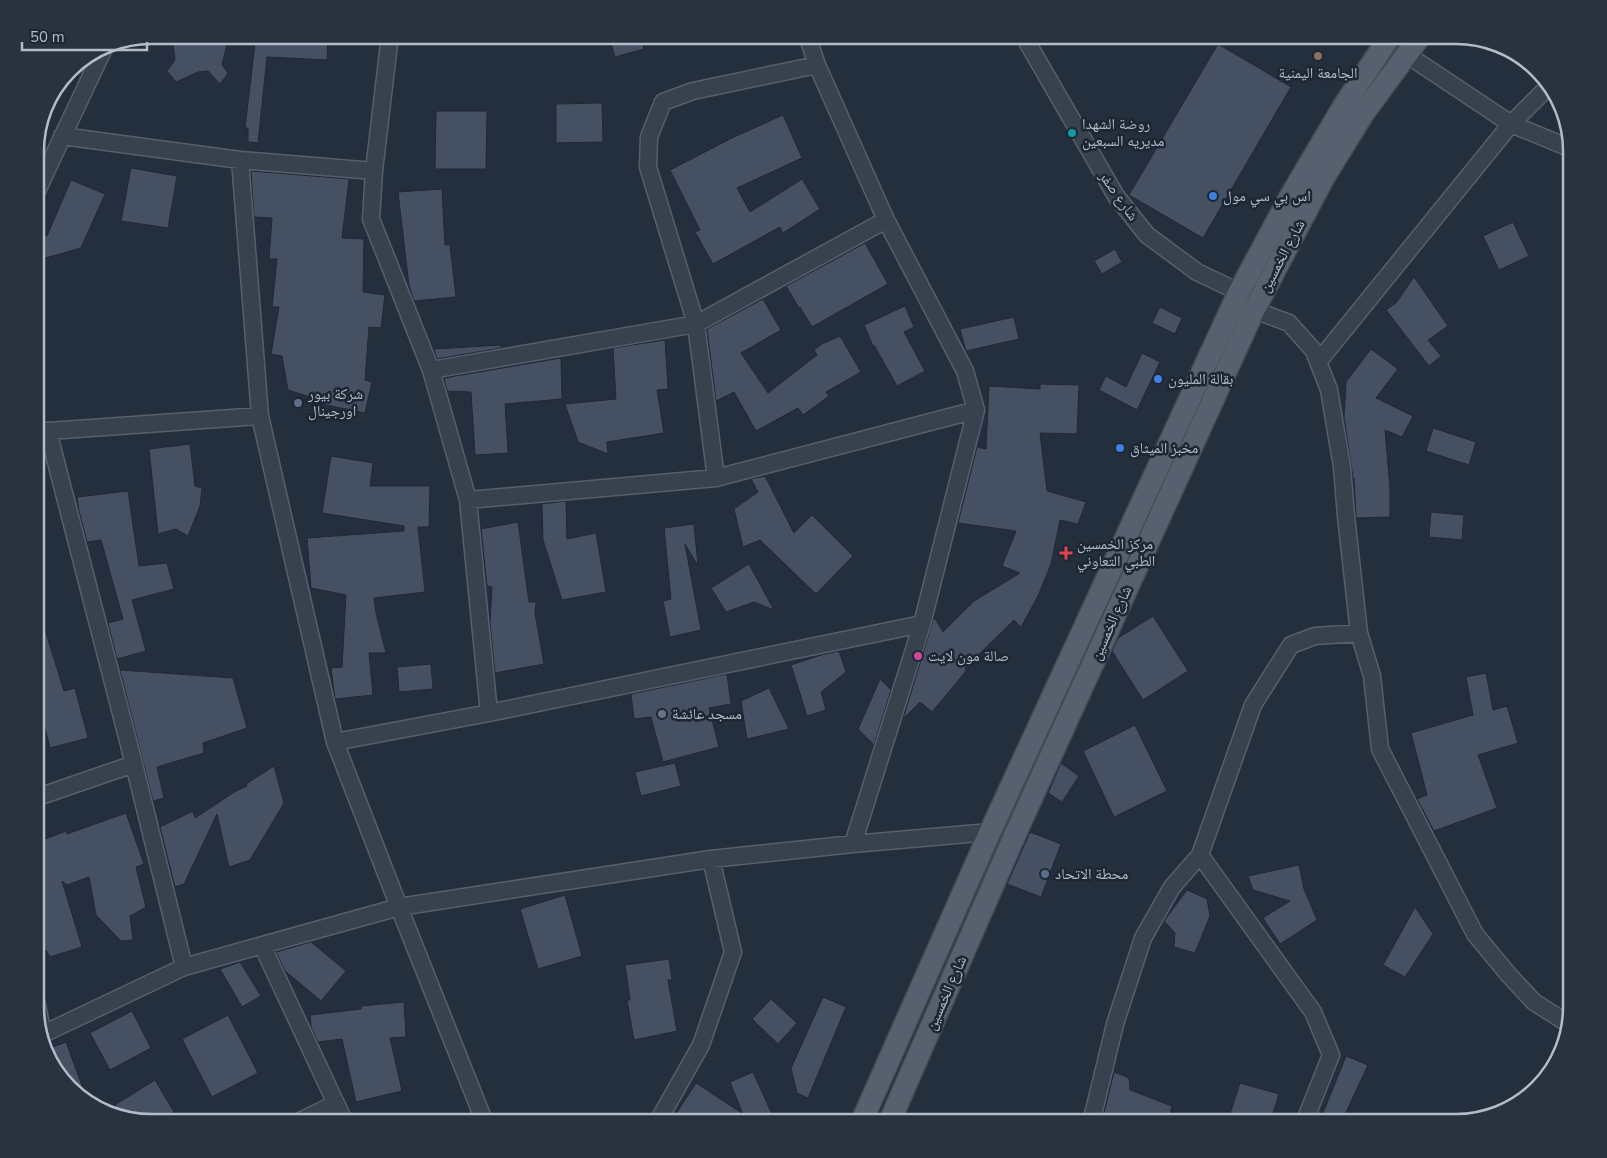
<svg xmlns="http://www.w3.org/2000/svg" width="1607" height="1158" viewBox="0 0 1607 1158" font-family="'Nunito Sans','Noto Naskh Arabic',sans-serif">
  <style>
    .building { fill: #455162; stroke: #1f2835 }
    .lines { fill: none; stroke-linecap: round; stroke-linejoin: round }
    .minor-casing { stroke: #565f6c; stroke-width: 19 }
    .major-casing { stroke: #414a57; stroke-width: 24 }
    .minor { stroke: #38414e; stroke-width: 16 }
    .major { stroke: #56606e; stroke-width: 21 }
    .education-dot { fill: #8d6e63; stroke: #1d2633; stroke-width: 2 }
    .culture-dot { fill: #0f9aa8; stroke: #1d2633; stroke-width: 2 }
    .shop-dot { fill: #3f7fe0; stroke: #1d2633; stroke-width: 2 }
    .service-dot { fill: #5c6f8a; stroke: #1d2633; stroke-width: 2 }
    .health-dot { fill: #e0444e; stroke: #1d2633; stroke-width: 2 }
    .hotel-dot { fill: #d1479c; stroke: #1d2633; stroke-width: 2 }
    .worship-dot { fill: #6b7280; stroke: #1d2633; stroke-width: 2 }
    .labels { text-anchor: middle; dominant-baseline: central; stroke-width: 5; stroke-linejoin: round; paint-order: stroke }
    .poi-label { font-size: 15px; fill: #b4bcc9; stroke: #1d2633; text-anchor: start }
    .street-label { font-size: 15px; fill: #b4bcc9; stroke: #1d2633 }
    .rim { fill: none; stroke: #b4bcc9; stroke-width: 2.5 }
  </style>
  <rect width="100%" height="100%" fill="#242f3e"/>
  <!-- building -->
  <path class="building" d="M172,35H229L222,65L228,73L220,84L208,71L198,72L176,82L167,71L175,60Z
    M256,35H328L327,60L267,57L258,143L248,142V128H245Z
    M609,35H641L644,49L615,57Z
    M1218,44L1291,87L1203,238L1129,195Z
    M602,103L603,142L556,143V104Z
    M436,111H487L486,169H435Z
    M783,115L802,158L737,188L750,212L802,179L820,209L783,233L780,227L713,264L695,232L700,230L670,170L732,138Z
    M131,168L177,176L168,228L121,221Z
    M251,171L349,179L342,238L364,239L363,292L385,295L381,328L369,327L365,380L372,382L365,413L322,404L323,401L288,390L282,356L271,354L279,307H272L277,259H269L272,218L254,217Z
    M71,180L105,194L81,248L35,261V231L47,236Z
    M442,189L445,245H450L456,297L414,301L409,286L398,192Z
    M1513,222L1529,256L1499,270L1483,236Z
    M865,243L888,284L812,327L800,307L799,308L786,286Z
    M1115,249L1122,262L1102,274L1094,261Z
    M1414,277L1448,326L1428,340L1441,356L1429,366L1386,310L1396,303Z
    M763,299L781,330L741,353L768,393L817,355L814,350L822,344L840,336L861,372L826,392L829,396L803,415L798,408L756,431L734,392L716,401L707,329Z
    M905,306L914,327L904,332L925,371L897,386L874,345L873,346L864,325Z
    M1160,307L1182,318L1175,334L1152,323Z
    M1014,317L1019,339L966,351L960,329Z
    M665,340L668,389L657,390L664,433L607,442L608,454L578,442L565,404L616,399L613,348Z
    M501,345V348L437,359L434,349Z
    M1371,349L1398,369L1376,398L1413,416L1402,437L1385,430L1390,488V517L1356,518L1354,478H1353L1344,417L1346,382Z
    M1142,353L1160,362L1137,410L1099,390L1106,376L1126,387Z
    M561,358L562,399L505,404L508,453L475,455L471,392L447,391L444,378Z
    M1040,384L1079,385L1077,434L1040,433L1047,491L1086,502L1078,524L1060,520L1051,564L1038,596L1021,627L1014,620L965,668L966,671L932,712L920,702L903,719L934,617L943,632L974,601L1020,573L1002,566L1016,531L958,523L977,447L986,449L989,386L1040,389Z
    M1433,428L1476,442L1469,465L1426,451Z
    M190,444L195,486L202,488L200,506L188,536L176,529L158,534L149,449Z
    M331,456L373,463L370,486H430L429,527H418L425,592L374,598L376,613L386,653H369L373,695L335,699L331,668L342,667L346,595L311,588L307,538L404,531V526L322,513Z
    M765,476L794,533L812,515L853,556L816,594L760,540L743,547L734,509L758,492L751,479Z
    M128,491L139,566L167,563L174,589L132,600L146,651L117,659L108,623L123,619L101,540L87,542L79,511L77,497Z
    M566,501L567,539L596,533L606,592L562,600L543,540L542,504Z
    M1431,512L1464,515L1462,540L1429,537Z
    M518,522L529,602H536L535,614L544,664L495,673L490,624L492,587L487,586L481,529Z
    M694,524L698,566L685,544L701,630L670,637L663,601L671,599L664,528Z
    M749,564L774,610L754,602L726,612L711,588Z
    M38,607L64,691L75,688L88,738L50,748L35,689V608Z
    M1153,616L1188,671L1143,700L1112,651L1118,638Z
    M839,651L846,672L821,692L826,710L807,716L791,665L821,655Z
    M431,664L433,689L399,692L397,667Z
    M120,670L233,678L247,728L203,743L204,753L157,767L164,798L153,801Z
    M1486,673L1493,710L1507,706L1518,743L1478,755L1497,808L1434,831L1417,799L1427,795L1411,733L1473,715L1466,677Z
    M727,674L731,704L709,708L719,747L663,762L651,717L634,719L631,694Z
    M880,679L891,690L874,745L858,729Z
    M769,688L789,729L747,739L741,701Z
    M1135,725L1167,791L1114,817L1083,751Z
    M675,763L681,786L641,796L635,772Z
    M1061,763L1079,776L1062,802L1048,793Z
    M274,766L284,803L250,860L229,867L217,814L184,884L175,887L160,827L193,811L195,818L236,791L247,786L246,784Z
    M126,813L144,864L136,867L146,907L130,916L133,940L121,941L96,915L89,877L67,885L62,881L82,947L50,957L46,950L35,955V908L44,905L35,882V843L66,831L67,834Z
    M1030,832L1061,844L1041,897L1007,884Z
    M1299,865L1304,889L1317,920L1280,944L1263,918L1290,901L1253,890L1248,876Z
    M1187,890L1207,899L1210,916L1195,953L1174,947L1175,933L1164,921Z
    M565,895L582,956L538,969L520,909Z
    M1415,907L1433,934L1405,977L1383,965Z
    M311,942L346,971L321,1001L285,971L276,952Z
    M669,959L672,980H668L677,1031L634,1040L627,1000H630L625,965Z
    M240,962L261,996L242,1007L220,969Z
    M823,997L846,1007L808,1098L797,1093L791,1068Z
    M771,999L797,1023L778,1044L752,1019Z
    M404,1002L406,1037L390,1038L402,1091L356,1102L342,1039L318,1042L311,1027L310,1015L361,1009V1006Z
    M132,1011L151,1048L110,1070L90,1033Z
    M228,1015L258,1073L212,1097L182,1039Z
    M66,1042L88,1102L81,1099L47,1059L45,1050Z
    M1346,1056L1368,1065L1341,1123H1319Z
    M753,1072L772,1114L755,1122L757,1123H670L696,1083L743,1114L730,1082Z
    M1114,1072L1129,1078L1130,1090L1172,1106L1168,1123H1117L1103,1117Z
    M155,1080L174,1112L156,1123H151L120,1113L115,1105Z
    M1240,1083L1279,1094L1270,1123H1227Z"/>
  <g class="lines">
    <defs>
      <path id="minor" d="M390,35L374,171L371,219L431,370L468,500L489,713
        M807,35L817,65L886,220L965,371L976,410L922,624L853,844
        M1023,35L1116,196L1147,235L1197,272L1239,292
        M1406,54L1511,124L1572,149
        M62,136L240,160L374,171
        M240,160L260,416L335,742L399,907L485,1123
        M35,195L106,44
        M1254,310L1289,323L1314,351L1329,390L1342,467L1346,516L1359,633L1372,676L1380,749L1475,934L1508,974L1534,1002L1567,1023
        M1318,362L1511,124L1549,86
        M431,370L696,324L886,220
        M48,431L134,764L184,967
        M35,432L260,416
        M716,478L696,324L648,167L649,137L663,102L693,91L817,65
        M468,500L716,478L976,410
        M335,742L489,713L922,624
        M35,798L134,764
        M1200,855L1313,1012L1331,1055L1304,1123
        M262,945L345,1123
        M35,996L43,1034
        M41,1035L184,967L399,907L711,859L853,844L990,832
        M296,1123L335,1104
        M657,1123L701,1045L733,952L711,859
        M1091,1123L1115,1024L1143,938L1172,887L1200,855L1253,705L1291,645L1315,636L1359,633"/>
      <path id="major" d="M861,1123L990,832L1239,292L1291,195L1343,107L1391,35
        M889,1123L1018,828L1254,310L1323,179L1363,114L1421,35"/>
    </defs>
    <!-- minor casing -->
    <use href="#minor" class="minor-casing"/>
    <!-- major casing -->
    <use href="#major" class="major-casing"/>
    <!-- minor -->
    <use href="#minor" class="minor"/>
    <!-- major -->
    <use href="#major" class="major"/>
  </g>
  <!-- markers -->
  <circle class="education-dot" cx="1318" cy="56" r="5"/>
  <circle class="culture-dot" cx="1072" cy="133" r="5"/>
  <g class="shop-dot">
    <circle cx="1213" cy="196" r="5"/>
    <circle cx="1158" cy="379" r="5"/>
    <circle cx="1120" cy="448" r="5"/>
  </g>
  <g class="service-dot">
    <circle cx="298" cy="403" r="5"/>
    <circle cx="1045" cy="874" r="5"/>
  </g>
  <path class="health-dot" d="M1063.5 545.5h5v5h5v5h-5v5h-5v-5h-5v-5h5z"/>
  <circle class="hotel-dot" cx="918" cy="656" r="5"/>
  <circle class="worship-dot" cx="662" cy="714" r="5"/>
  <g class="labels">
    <!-- poi labels -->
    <g class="poi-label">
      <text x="1318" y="73" text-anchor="middle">الجامعة اليمنية</text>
      <text x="1082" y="124">روضة الشهدا<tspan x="1082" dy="17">مديريه السبعين</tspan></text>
      <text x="1223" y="196">اس بي سي مول</text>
      <text x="1168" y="379">بقالة المليون</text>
      <text x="308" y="394">شركة بيور<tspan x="308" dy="17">اورجينال</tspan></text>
      <text x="1130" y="448">مخبز الميثاق</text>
      <text x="1077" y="544">مركز الخمسين<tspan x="1077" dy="17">الطبي التعاوني</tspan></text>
      <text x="928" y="656">صالة مون لايت</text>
      <text x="672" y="714">مسجد عائشة</text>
      <text x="1055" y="874">محطة الاتحاد</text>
    </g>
    <!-- street labels -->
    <g class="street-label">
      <text transform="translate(1119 196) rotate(55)">شارع صفر</text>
      <text transform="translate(1282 256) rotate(-62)">شارع الخمسين</text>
      <text transform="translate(1111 623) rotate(-66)">شارع الخمسين</text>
      <text transform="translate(946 993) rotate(-66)">شارع الخمسين</text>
    </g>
  </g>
  <!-- crop -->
  <path d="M0 0H1607V1158H0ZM151 44H1456A107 107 0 0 1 1563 151V1007A107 107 0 0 1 1456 1114H151A107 107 0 0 1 44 1007V151A107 107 0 0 1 151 44Z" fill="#29323f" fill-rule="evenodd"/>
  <path class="rim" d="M151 44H1456A107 107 0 0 1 1563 151V1007A107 107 0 0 1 1456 1114H151A107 107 0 0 1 44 1007V151A107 107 0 0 1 151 44Z"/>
  <!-- scale -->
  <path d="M22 42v8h125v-8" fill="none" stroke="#b4bcc9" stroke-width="2.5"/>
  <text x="30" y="42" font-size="15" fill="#b4bcc9" stroke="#1d2633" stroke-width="4" paint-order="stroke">50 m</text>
</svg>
